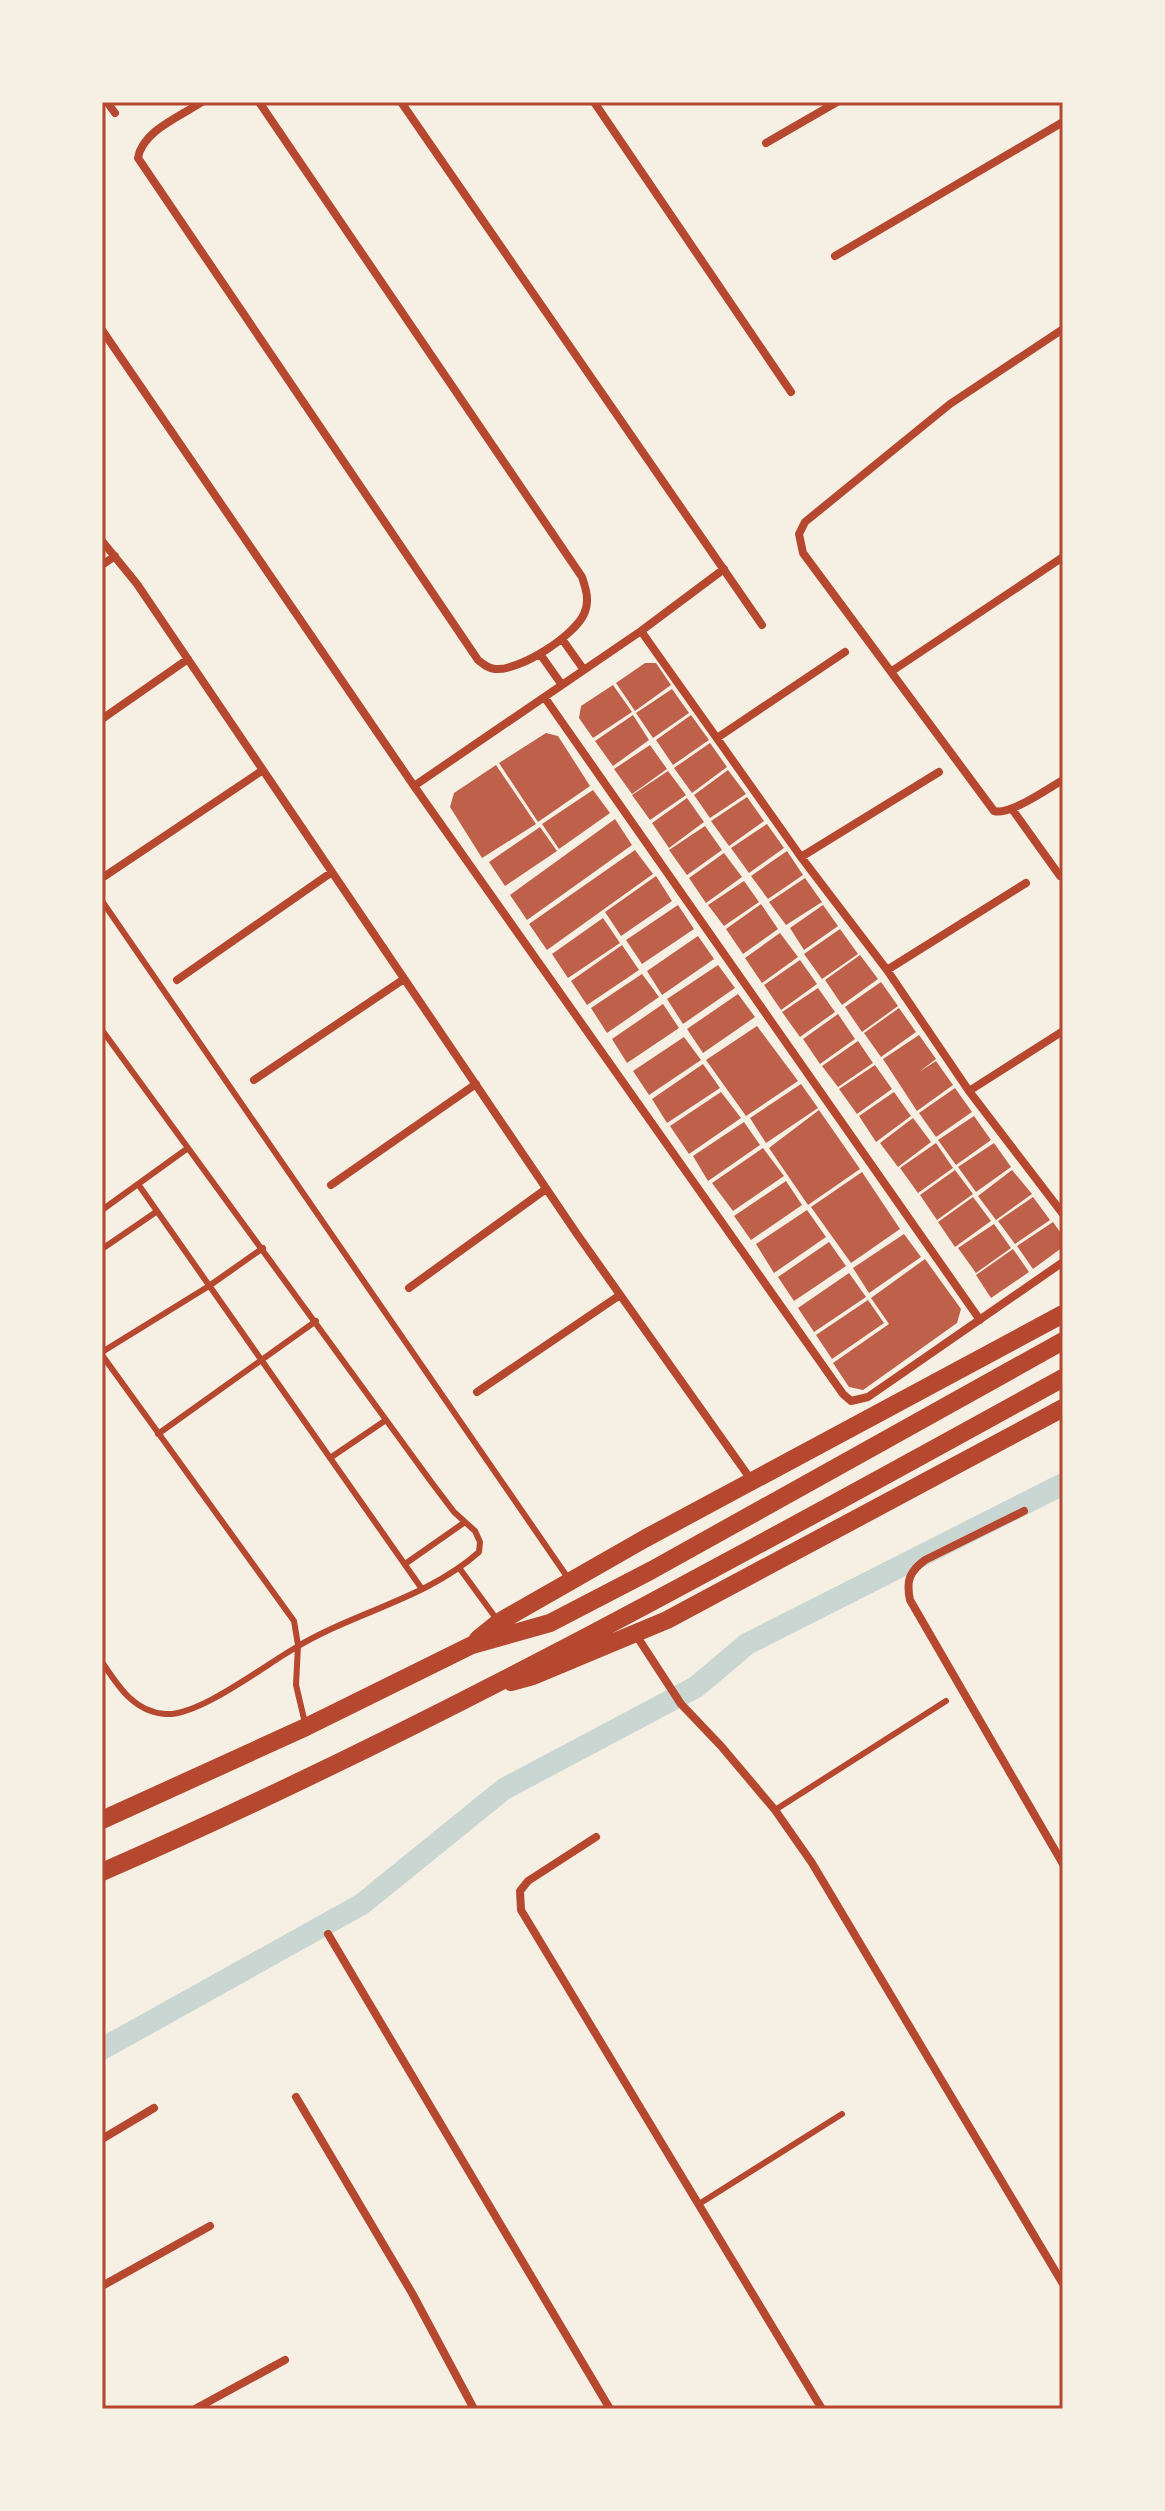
<svg xmlns="http://www.w3.org/2000/svg" width="1165" height="2511" viewBox="0 0 1165 2511" font-family="Montserrat,sans-serif">
  <style>
    .lines { fill: none; stroke-linecap: round; stroke-linejoin: round }
    .canal { stroke: #c9d6d2; stroke-width: 22 }
    .building { fill: #bf614a }
    .service { stroke: #b5482f; stroke-width: 6 }
    .minor { stroke: #b5482f; stroke-width: 8 }
    .primary { stroke: #b5482f; stroke-width: 18 }
    .neatline { fill: none; stroke: #b5482f; stroke-width: 3 }
  </style>
  <rect width="100%" height="100%" fill="#f6efe4"/>
  <g class="lines">
    <!-- canal -->
    <path class="canal" d="M102,2049L362,1904L504,1789L696,1687L747,1644L1063,1484"/>
  </g>
  <!-- building -->
  <path class="building" d="M645,663H656L671,685L635,711L616,683Z
    M613,685L632,712L593,738L579,718L581,706Z
    M672,689L689,713L653,738L636,713Z
    M633,715L649,740L613,766L595,741Z
    M691,715L709,740L673,765L656,740Z
    M546,733L558,736L590,786L538,822L499,763Z
    M710,743L727,767L692,793L674,768Z
    M650,745L667,769L632,794L614,769Z
    M496,765L536,824L482,858L450,807L454,793Z
    M728,770L746,794L710,818L694,795Z
    M668,771L686,795L650,820L632,795Z
    M593,790L610,813L559,849L542,824Z
    M747,797L764,821L729,846L711,821Z
    M687,798L704,822L669,848L652,823Z
    M615,819L632,845L527,920L510,895Z
    M767,824L784,848L749,873L731,848Z
    M705,826L722,850L687,875L669,850Z
    M540,827L557,851L505,886L489,862Z
    M635,850L653,874L547,950L529,924Z
    M787,851L803,875L768,899L751,876Z
    M724,853L742,877L706,903L689,878Z
    M656,876L672,901L621,936L605,912Z
    M805,878L822,902L786,925L769,902Z
    M744,881L759,902L724,926L708,905Z
    M761,904L778,929L743,954L726,929Z
    M678,905L694,929L642,964L626,940Z
    M823,905L838,926L804,950L790,928Z
    M603,918L620,943L568,978L552,954Z
    M840,929L858,954L822,979L804,954Z
    M780,933L798,957L762,983L745,958Z
    M698,936L714,959L662,995L647,971Z
    M622,945L639,970L587,1005L571,981Z
    M860,955L878,979L842,1005L825,980Z
    M800,960L817,984L781,1010L764,985Z
    M718,965L735,988L683,1024L667,999Z
    M642,974L659,997L607,1033L591,1008Z
    M881,982L898,1006L862,1032L845,1007Z
    M818,988L835,1012L800,1037L782,1012Z
    M738,994L755,1017L703,1053L687,1029Z
    M663,1004L679,1028L627,1063L612,1039Z
    M899,1008L916,1032L881,1057L864,1033Z
    M838,1014L855,1039L820,1064L803,1039Z
    M757,1026L798,1081L746,1116L706,1060Z
    M919,1035L936,1059L919,1072L936,1061L953,1085L917,1111L883,1059Z
    M684,1037L701,1060L649,1095L633,1071Z
    M858,1041L873,1063L838,1087L822,1066Z
    M703,1064L720,1088L667,1123L652,1099Z
    M875,1065L892,1089L857,1114L839,1089Z
    M801,1084L818,1108L766,1143L750,1118Z
    M955,1088L972,1112L936,1137L919,1113Z
    M721,1092L741,1118L689,1154L670,1126Z
    M894,1092L911,1116L876,1142L859,1116Z
    M819,1110L860,1169L808,1205L769,1148Z
    M974,1116L991,1140L956,1165L938,1140Z
    M913,1118L931,1142L898,1167L880,1143Z
    M744,1122L760,1145L708,1181L693,1156Z
    M936,1143L953,1168L918,1193L900,1168Z
    M994,1143L1011,1167L976,1192L958,1167Z
    M763,1148L784,1176L733,1211L712,1183Z
    M955,1170L973,1194L937,1220L920,1195Z
    M1012,1170L1032,1194L996,1220L978,1196Z
    M862,1172L900,1229L851,1263L811,1207Z
    M786,1181L802,1205L751,1240L734,1216Z
    M973,1197L991,1221L955,1247L938,1222Z
    M1033,1197L1050,1220L1015,1244L998,1221Z
    M807,1210L826,1237L774,1273L756,1244Z
    M1053,1222L1063,1236V1247L1033,1269L1017,1246Z
    M994,1224L1011,1248L976,1273L958,1248Z
    M904,1234L921,1257L869,1293L853,1268Z
    M829,1242L846,1266L794,1301L778,1277Z
    M1013,1249L1029,1272L991,1298L976,1275Z
    M925,1259L961,1309L957,1323L863,1390L849,1387L833,1363L889,1324L871,1298Z
    M849,1273L866,1297L814,1332L798,1308Z
    M868,1300L884,1323L832,1359L816,1335Z"/>
  <g class="lines">
    <!-- service -->
    <path class="service" d="M102,901L568,1578
      M102,1030L188,1148L102,1210
      M138,1184L422,1589
      M102,1249L156,1212
      M102,1352L209,1286L263,1248
      M102,1355L294,1621L298,1645L296,1685L305,1723
      M158,1434L316,1321
      M330,1458L386,1420
      M405,1564L465,1522
      M460,1569L498,1621
      M102,1662C118,1686 134,1712 165,1714C198,1717 265,1665 295,1648C354,1612 426,1599 479,1552L480,1542L475,1531L454,1512L432,1483L188,1148
      M775,1810L946,1701
      M699,2204L842,2114"/>
    <!-- minor -->
    <path class="minor" d="M107,102L115,113
      M202,102C181,116 142,131 138,158L478,660C484,665 488,668 495,669C520,671 574,636 584,614C590,601 586,589 582,577L259,102
      M401,102L762,625
      M594,102L791,392
      M766,143L837,102
      M835,256L1063,122
      M1063,329L950,404L805,522L799,534L803,553L994,811C1011,815 1047,789 1063,780
      M102,330L414,786L843,1394L851,1401L868,1397L1063,1262
      M102,541L137,584L577,1234L752,1481
      M102,565L115,556
      M641,631L801,857L887,970L969,1091L1063,1214
      M562,639L584,670
      M540,654L562,685
      M892,671L1063,557
      M545,698L980,1320
      M102,719L188,659
      M717,738L845,652
      M414,786L641,631L724,569
      M1012,809L1060,876
      M801,857L939,772
      M105,876L263,770
      M887,970L1026,883
      M177,980L332,872
      M254,1080L404,979
      M969,1091L1063,1031
      M331,1185L476,1084
      M409,1288L546,1189
      M477,1392L620,1295
      M1024,1511L925,1560C909,1572 906,1581 910,1600L1063,1864
      M636,1635L681,1704L721,1746L775,1810L812,1863L1063,2284
      M596,1837L528,1881L520,1891L521,1910L822,2409
      M328,1934L610,2409
      M296,2097L412,2293L474,2409
      M102,2139L154,2108
      M102,2286L210,2226
      M195,2409L285,2360"/>
    <!-- primary -->
    <path class="primary" d="M478,1639L499,1622L646,1538L1063,1314
      M511,1682L533,1676L667,1620L1063,1408
      M102,1820L306,1727L472,1645L550,1623L652,1570L1063,1341
      M102,1872C432,1728 748,1551 1063,1378"/>
  </g>
  <!-- border -->
  <rect width="1165" height="2511" fill="none" stroke="#f6efe4" stroke-width="208"/>
  <rect x="104" y="104" width="957" height="2303" class="neatline"/>
</svg>
